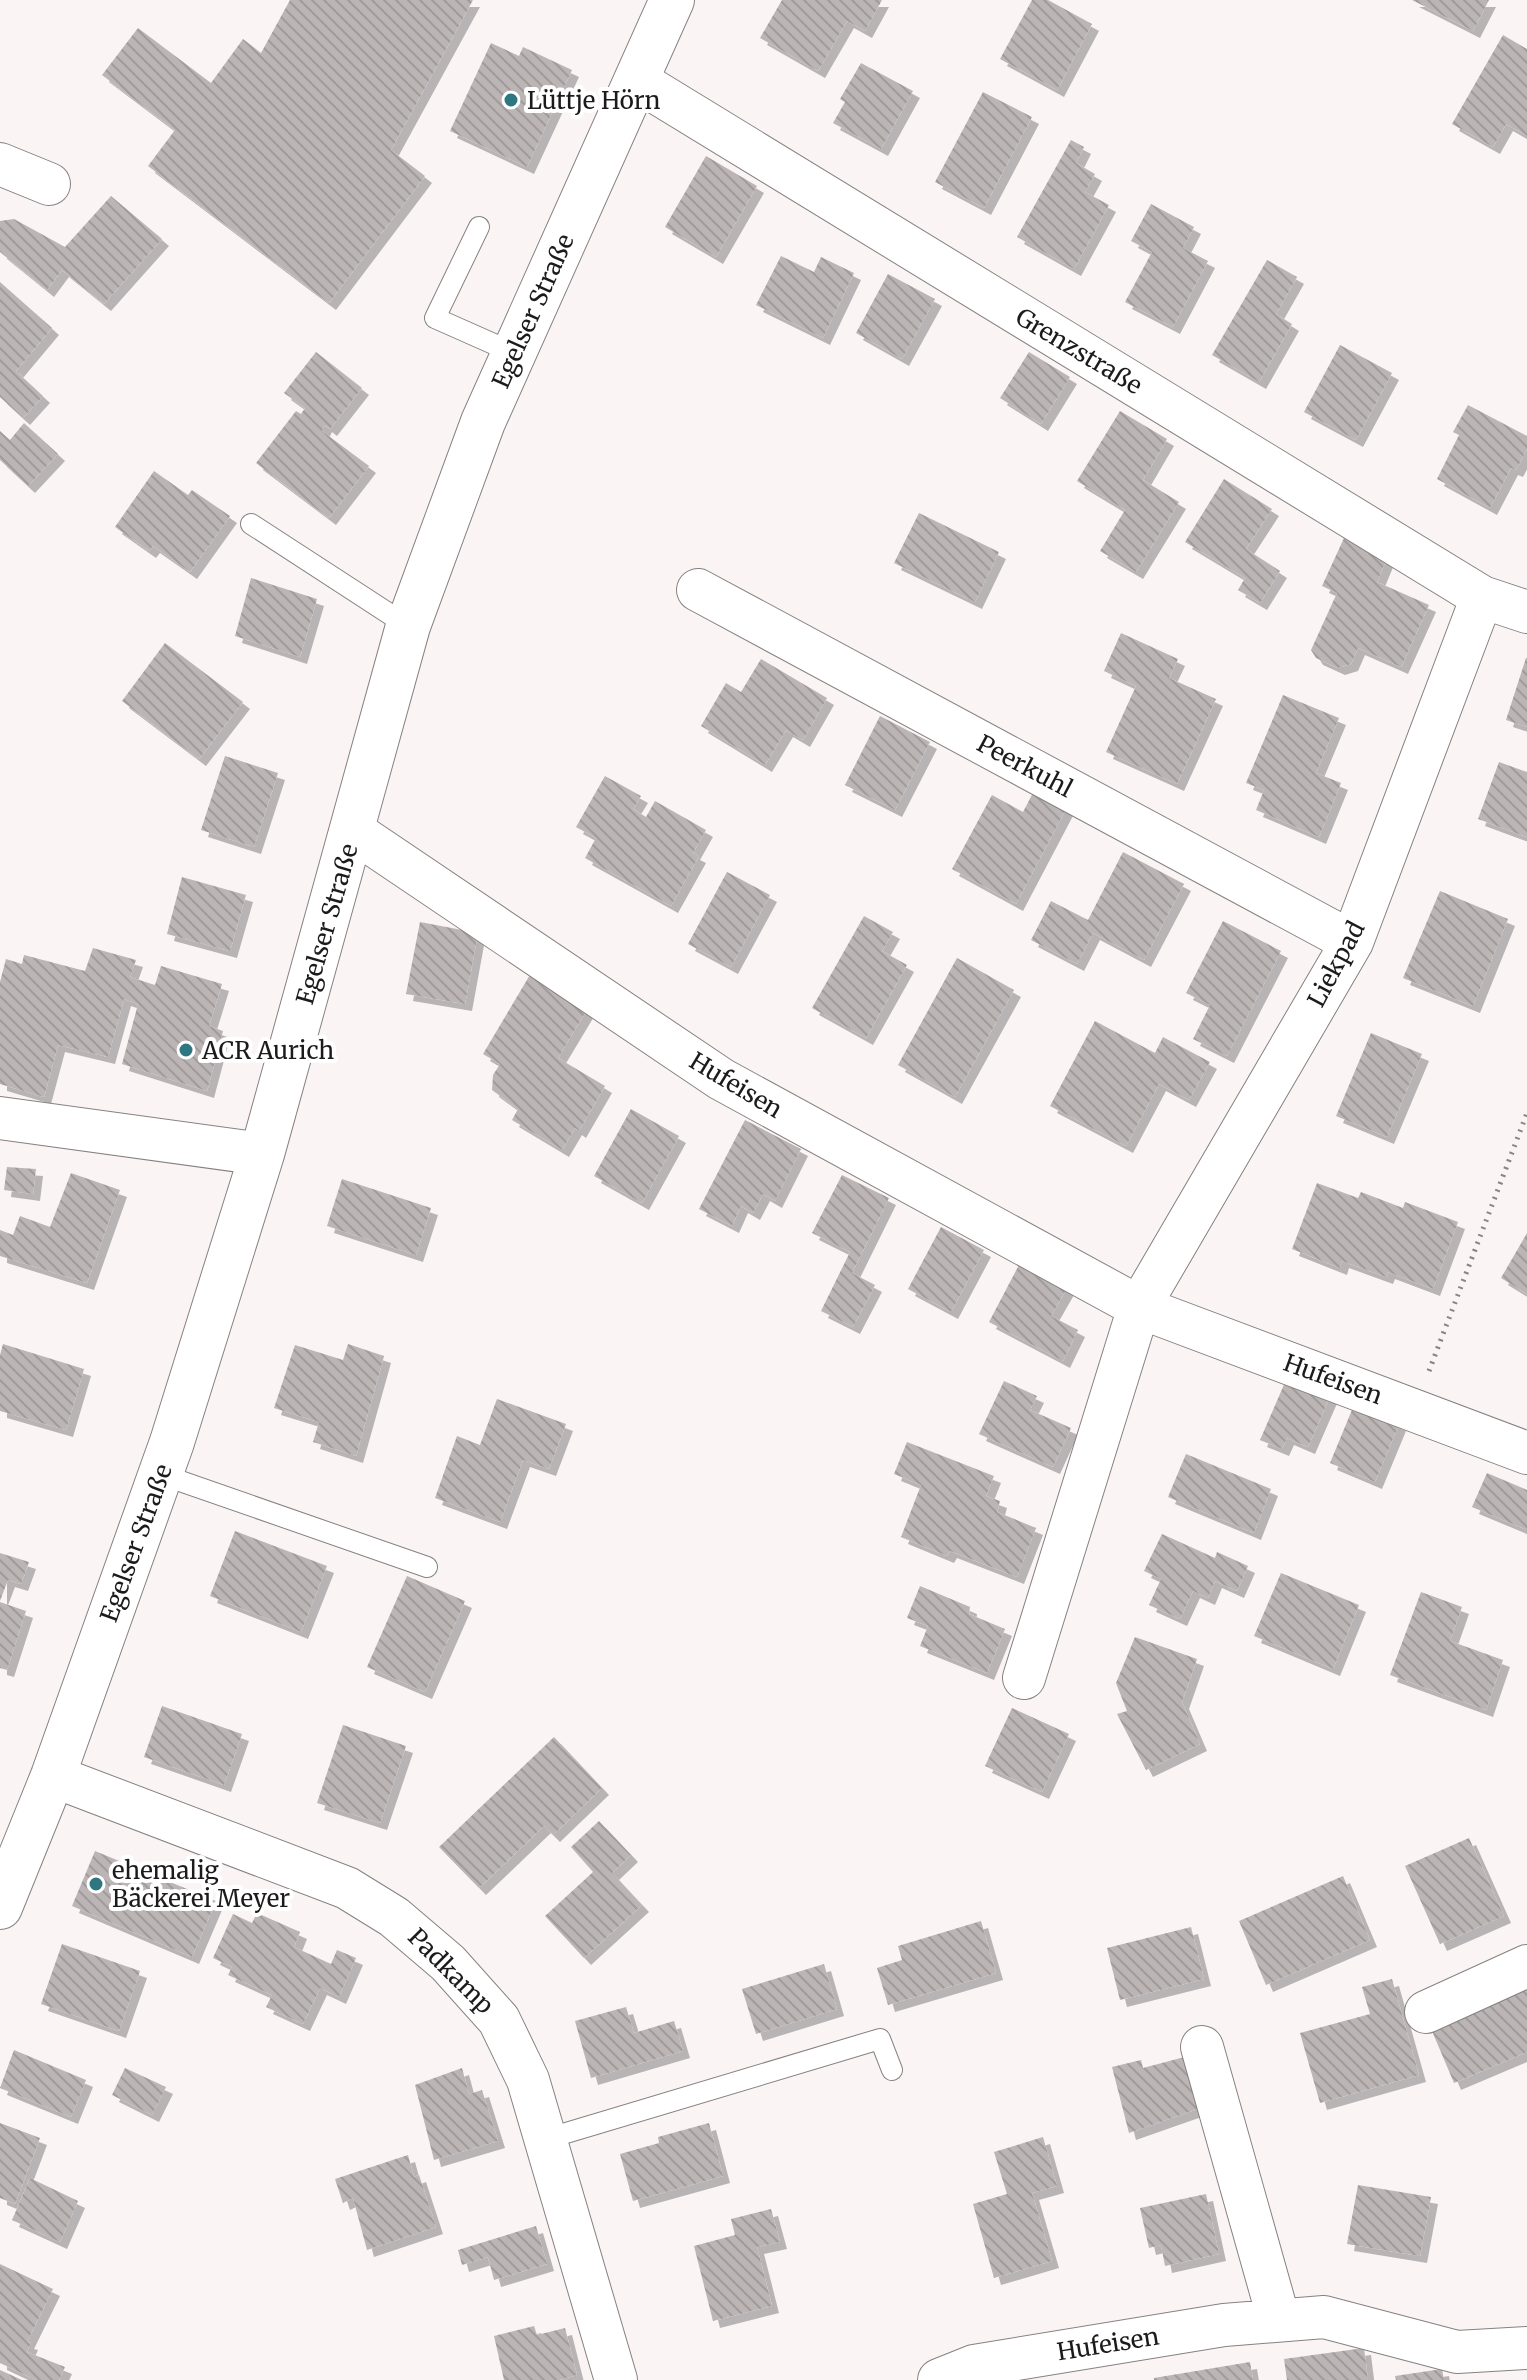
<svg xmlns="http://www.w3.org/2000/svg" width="1527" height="2380" viewBox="0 0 1527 2380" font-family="Merriweather,serif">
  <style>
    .building { fill: url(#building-back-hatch); filter: url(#shadow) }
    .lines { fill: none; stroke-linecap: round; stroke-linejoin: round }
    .lane-casing { stroke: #878181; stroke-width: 22 }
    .street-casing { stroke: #878181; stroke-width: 44 }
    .secondary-casing { stroke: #878181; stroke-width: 46 }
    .path { stroke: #888484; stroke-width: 5; stroke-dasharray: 2 6; stroke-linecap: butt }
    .lane { stroke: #fff; stroke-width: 20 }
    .street { stroke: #fff; stroke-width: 42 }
    .secondary { stroke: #fff; stroke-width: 44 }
    .poi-dot { fill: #2f7780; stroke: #fff; stroke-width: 3 }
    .labels { text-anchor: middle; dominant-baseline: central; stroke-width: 8; stroke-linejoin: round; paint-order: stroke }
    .poi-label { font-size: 24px; fill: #1c1a1a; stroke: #fff; text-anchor: start }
    .street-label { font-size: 24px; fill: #1c1a1a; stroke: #fff }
  </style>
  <defs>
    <pattern id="building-back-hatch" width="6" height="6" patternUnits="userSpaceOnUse" patternTransform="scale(2)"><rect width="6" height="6" fill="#bcb5b6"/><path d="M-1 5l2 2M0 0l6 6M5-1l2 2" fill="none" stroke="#a19b9c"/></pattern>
    <filter id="shadow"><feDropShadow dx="7" dy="7" stdDeviation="0" flood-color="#0004"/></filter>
  </defs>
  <rect width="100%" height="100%" fill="#fbf4f5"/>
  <!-- building -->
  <path class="building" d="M290,0H473L391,150L425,176L329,303L148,166L175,130L102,75L138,28L211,83L243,39L261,53Z
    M782,0H882L865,31L847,21L818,71L760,38Z
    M1032,0H1048L1092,24L1057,90L1000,59Z
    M1412,0H1489L1473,31Z
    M1503,35L1527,49V136L1506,124L1493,147L1452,124Z
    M491,43L519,56L523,47L572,70L527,167L450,131Z
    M861,63L913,91L881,149L833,123L845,102L840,99Z
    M983,92L1032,117L984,208L935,182Z
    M1071,140L1084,147L1076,163L1095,174L1085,192L1109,205L1074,269L1017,237Z
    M706,156L757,186L716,257L665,227Z
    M111,196L162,239L104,304L62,270L47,290L0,252V221L14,219L65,247Z
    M1151,204L1194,227L1183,248L1208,261L1173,327L1125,302L1152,252L1131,241Z
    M781,256L814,272L821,257L854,273L823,338L756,305Z
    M1267,260L1297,277L1276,314L1292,324L1259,382L1212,355Z
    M888,274L935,299L902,359L856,333Z
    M0,282L52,328L16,371L43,396L23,418L0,397Z
    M1340,345L1392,373L1356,440L1304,412Z
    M316,352L362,388L330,429L325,425L322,431L369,466L329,518L256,463L296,411L301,414L305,408L284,393Z
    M1029,352L1070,377L1041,424L1000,398Z
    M1468,405L1527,436V449L1516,470L1511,468L1490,508L1437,479L1459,435L1453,432Z
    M1120,411L1167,439L1143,480L1179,502L1136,572L1100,551L1125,510L1077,481Z
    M24,423L58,454L28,486L0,460V431L10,440Z
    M154,471L188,495L192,490L230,516L190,572L153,546L149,551L115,527Z
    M1224,479L1272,509L1246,549L1280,571L1260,603L1238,590L1245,578L1185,542Z
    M919,513L999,552L975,602L894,563Z
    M1344,538L1387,558L1377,582L1429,605L1401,667L1358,648L1351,664L1338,668L1316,658L1311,650L1337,593L1322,586Z
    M251,578L317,599L300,657L235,636Z
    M1121,633L1178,659L1169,678L1216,699L1177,784L1106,752L1136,686L1104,671Z
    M165,643L243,702L199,759L122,701Z
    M1526,658H1527V727L1506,720Z
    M761,659L827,698L803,740L786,730L765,765L701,726L726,683L741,692Z
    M1283,695L1339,718L1316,773L1341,783L1319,837L1256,810L1264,790L1246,783Z
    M880,716L930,742L895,810L845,785Z
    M225,756L278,773L254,847L201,830Z
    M1499,762L1527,772V837L1478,819Z
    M605,776L641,796L633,809L646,817L655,801L706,830L693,853L699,856L671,906L585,858L596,838L576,827Z
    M1035,789L1067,807L1016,904L952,869L992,795L1023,812Z
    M1123,852L1184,884L1144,960L1093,933L1077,964L1031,940L1051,901L1088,920Z
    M727,872L770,895L731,967L688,944Z
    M182,877L246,895L230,951L167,934Z
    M1440,891L1508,919L1473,1006L1403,978Z
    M864,916L893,932L882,951L907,965L866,1038L812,1008Z
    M1223,921L1281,951L1227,1056L1193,1039L1210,1005L1186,993Z
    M420,922L478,933L465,1004L406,994Z
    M93,948L136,960L130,977L155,985L161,966L222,984L209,1026L223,1031L207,1091L122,1064L138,1004L124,999L108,1057L58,1045L44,1097L0,1084V982L6,959L22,964L24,955L85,971Z
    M957,958L1014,990L955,1097L898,1065Z
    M534,968L591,1003L558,1058L605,1086L579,1131L575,1128L562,1150L512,1120L518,1109L492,1090L493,1075L500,1064L483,1054Z
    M1095,1021L1155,1053L1163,1037L1210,1062L1189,1100L1159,1084L1126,1146L1050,1106Z
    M1371,1033L1422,1054L1387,1137L1336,1116Z
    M631,1109L679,1136L642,1203L594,1176Z
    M745,1120L801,1149L775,1201L763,1194L753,1213L741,1206L732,1226L699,1209Z
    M7,1167L36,1169L33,1194L4,1190Z
    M71,1173L120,1190L87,1283L0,1256V1230L13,1235L20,1216L50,1227Z
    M842,1175L889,1198L852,1273L875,1285L853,1327L821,1311L850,1252L812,1233Z
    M342,1179L431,1208L416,1255L327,1226Z
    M1317,1183L1358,1198L1361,1192L1403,1208L1405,1202L1458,1222L1433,1289L1388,1272L1386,1277L1342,1261L1340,1268L1292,1249Z
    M941,1227L984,1250L951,1312L908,1289Z
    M1527,1233V1294L1501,1278Z
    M1020,1263L1067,1288L1051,1316L1078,1330L1063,1361L989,1322Z
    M3,1344L84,1369L66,1430L0,1411V1355Z
    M348,1344L384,1356L356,1456L313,1442L319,1422L274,1408L295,1345L343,1360Z
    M1289,1373L1332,1392L1308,1447L1287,1438L1282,1449L1260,1440Z
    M1004,1381L1037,1396L1030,1410L1071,1428L1053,1467L979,1434Z
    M497,1399L566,1424L549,1469L523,1460L500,1522L435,1498L457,1436L480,1445Z
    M1354,1405L1399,1424L1375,1482L1330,1463Z
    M907,1442L994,1476L986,1496L1000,1501L997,1512L1036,1528L1017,1577L950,1551L947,1556L901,1537L921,1485L894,1474Z
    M1186,1454L1271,1489L1254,1533L1168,1497Z
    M1487,1473L1527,1490V1530L1472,1507Z
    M235,1531L327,1566L301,1632L210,1596Z
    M1162,1534L1215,1558L1217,1552L1248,1566L1237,1591L1215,1581L1208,1598L1193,1591L1180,1619L1149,1605L1161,1579L1144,1571Z
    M0,1553L29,1562L21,1584L8,1580L0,1601Z
    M1281,1573L1359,1605L1333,1669L1254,1636Z
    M407,1576L465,1601L425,1692L367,1667Z
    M920,1586L970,1607L969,1614L1005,1629L987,1673L920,1646L928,1626L907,1618Z
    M1421,1592L1462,1607L1450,1641L1503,1660L1486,1710L1390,1675Z
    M0,1602L26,1611L7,1670L0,1668Z
    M1135,1637L1197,1659L1182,1702L1200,1744L1146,1770L1117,1714L1127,1711L1116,1683Z
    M162,1706L242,1734L224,1785L144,1757Z
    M1012,1708L1069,1734L1042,1792L985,1766Z
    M343,1725L406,1746L380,1823L317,1803Z
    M554,1737L602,1788L553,1835L544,1826L479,1888L439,1847Z
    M599,1821L631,1855L612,1873L642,1905L584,1958L545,1916L593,1872L571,1847Z
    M1469,1838L1504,1916L1440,1944L1405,1866Z
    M95,1851L216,1901L192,1957L72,1906Z
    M1343,1876L1370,1940L1266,1985L1239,1921Z
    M257,1913L300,1932L294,1947L331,1964L337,1950L356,1958L339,1997L320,1988L303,2024L266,2007L272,1995L228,1975L232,1967L213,1958L233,1914L252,1923Z
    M981,1921L996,1973L888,2005L877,1968L902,1960L898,1946Z
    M1191,1927L1204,1979L1120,2000L1107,1948Z
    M62,1944L140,1971L119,2031L41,2004Z
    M824,1964L837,2009L756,2034L742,1989Z
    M1527,1972V2052L1454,2083L1429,2024Z
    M1392,1979L1419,2075L1320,2103L1300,2033L1370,2014L1362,1987Z
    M626,2007L634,2033L674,2021L683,2051L591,2078L575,2021Z
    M14,2050L86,2080L71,2117L0,2088Z
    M1192,2055L1206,2106L1129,2133L1112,2067L1141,2060L1143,2068Z
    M125,2068L166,2087L152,2115L112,2095Z
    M462,2068L469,2094L482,2090L498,2141L434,2160L415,2085Z
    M0,2123L40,2138L15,2204L0,2198Z
    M709,2123L723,2176L633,2201L620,2154L659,2143L658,2137Z
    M1043,2137L1057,2186L1032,2193L1052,2261L994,2278L973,2204L1007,2194L994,2152Z
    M408,2155L414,2177L419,2175L436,2227L367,2250L353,2198L343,2203L335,2179Z
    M30,2178L78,2201L60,2242L12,2220Z
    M1358,2185L1431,2197L1420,2256L1347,2244Z
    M1206,2194L1219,2254L1165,2266L1161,2245L1149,2248L1140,2208Z
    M771,2209L780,2242L757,2247L772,2306L713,2321L694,2246L735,2235L731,2219Z
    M536,2226L547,2264L494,2280L488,2257L462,2265L458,2250Z
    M0,2264L53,2289L27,2342L31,2343L27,2352L65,2367L59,2380H36L0,2363Z
    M534,2326L537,2335L565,2328L577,2375L559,2380H504L494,2336Z
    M1364,2348L1368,2380H1287L1284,2359Z
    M1250,2362L1253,2380H1154V2378Z
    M1442,2369L1444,2380H1396L1395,2376Z
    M0,2370L22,2380H0Z"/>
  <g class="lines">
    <defs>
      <path id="lane" d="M479,227L435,318L514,353
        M251,524L408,626
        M160,1474L427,1567
        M546,2139L880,2039L892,2070"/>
      <path id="street" d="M636,80L1482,597L1527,612
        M0,164L49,184
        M698,590L1352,942
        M353,831L721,1079L1139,1307L1527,1453
        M0,1118L262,1154
        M1024,1678L1139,1307L1352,942L1482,597
        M53,1776L347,1888L394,1917L448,1963L499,2020L528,2080L616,2380
        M1426,2012L1527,1966
        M1202,2047L1279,2320
        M939,2380L974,2366L1224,2325L1324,2317L1457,2352L1527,2348"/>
      <path id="secondary" d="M0,1907L53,1776L172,1442L262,1154L408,626L483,422L672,0"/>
    </defs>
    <!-- lane casing -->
    <use href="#lane" class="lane-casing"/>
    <!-- street casing -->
    <use href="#street" class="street-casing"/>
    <!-- secondary casing -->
    <use href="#secondary" class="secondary-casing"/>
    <!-- path -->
    <path class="path" d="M1429,1371L1527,1113"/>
    <!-- lane -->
    <use href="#lane" class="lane"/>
    <!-- street -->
    <use href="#street" class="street"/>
    <!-- secondary -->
    <use href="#secondary" class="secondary"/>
  </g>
  <!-- markers -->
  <g class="poi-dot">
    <circle cx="511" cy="100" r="8"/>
    <circle cx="186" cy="1050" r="8"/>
    <circle cx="96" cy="1884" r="8"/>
  </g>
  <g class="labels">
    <!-- poi labels -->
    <g class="poi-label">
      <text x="527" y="100">Lüttje Hörn</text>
      <text x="202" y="1050">ACR Aurich</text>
      <text x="112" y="1870">ehemalig<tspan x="112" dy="28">Bäckerei Meyer</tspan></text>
    </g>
    <!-- street labels -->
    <g class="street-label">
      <text transform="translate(533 311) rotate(-66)">Egelser Straße</text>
      <text transform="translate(1079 351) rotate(31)">Grenzstraße</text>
      <text transform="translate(1025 766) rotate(28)">Peerkuhl</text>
      <text transform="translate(327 924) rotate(-74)">Egelser Straße</text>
      <text transform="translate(1336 964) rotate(-62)">Liekpad</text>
      <text transform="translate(736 1085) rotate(31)">Hufeisen</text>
      <text transform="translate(1333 1379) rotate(20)">Hufeisen</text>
      <text transform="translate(136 1543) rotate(-70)">Egelser Straße</text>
      <text transform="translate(451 1971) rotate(45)">Padkamp</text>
      <text transform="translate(1108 2344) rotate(-9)">Hufeisen</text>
    </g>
  </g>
</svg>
